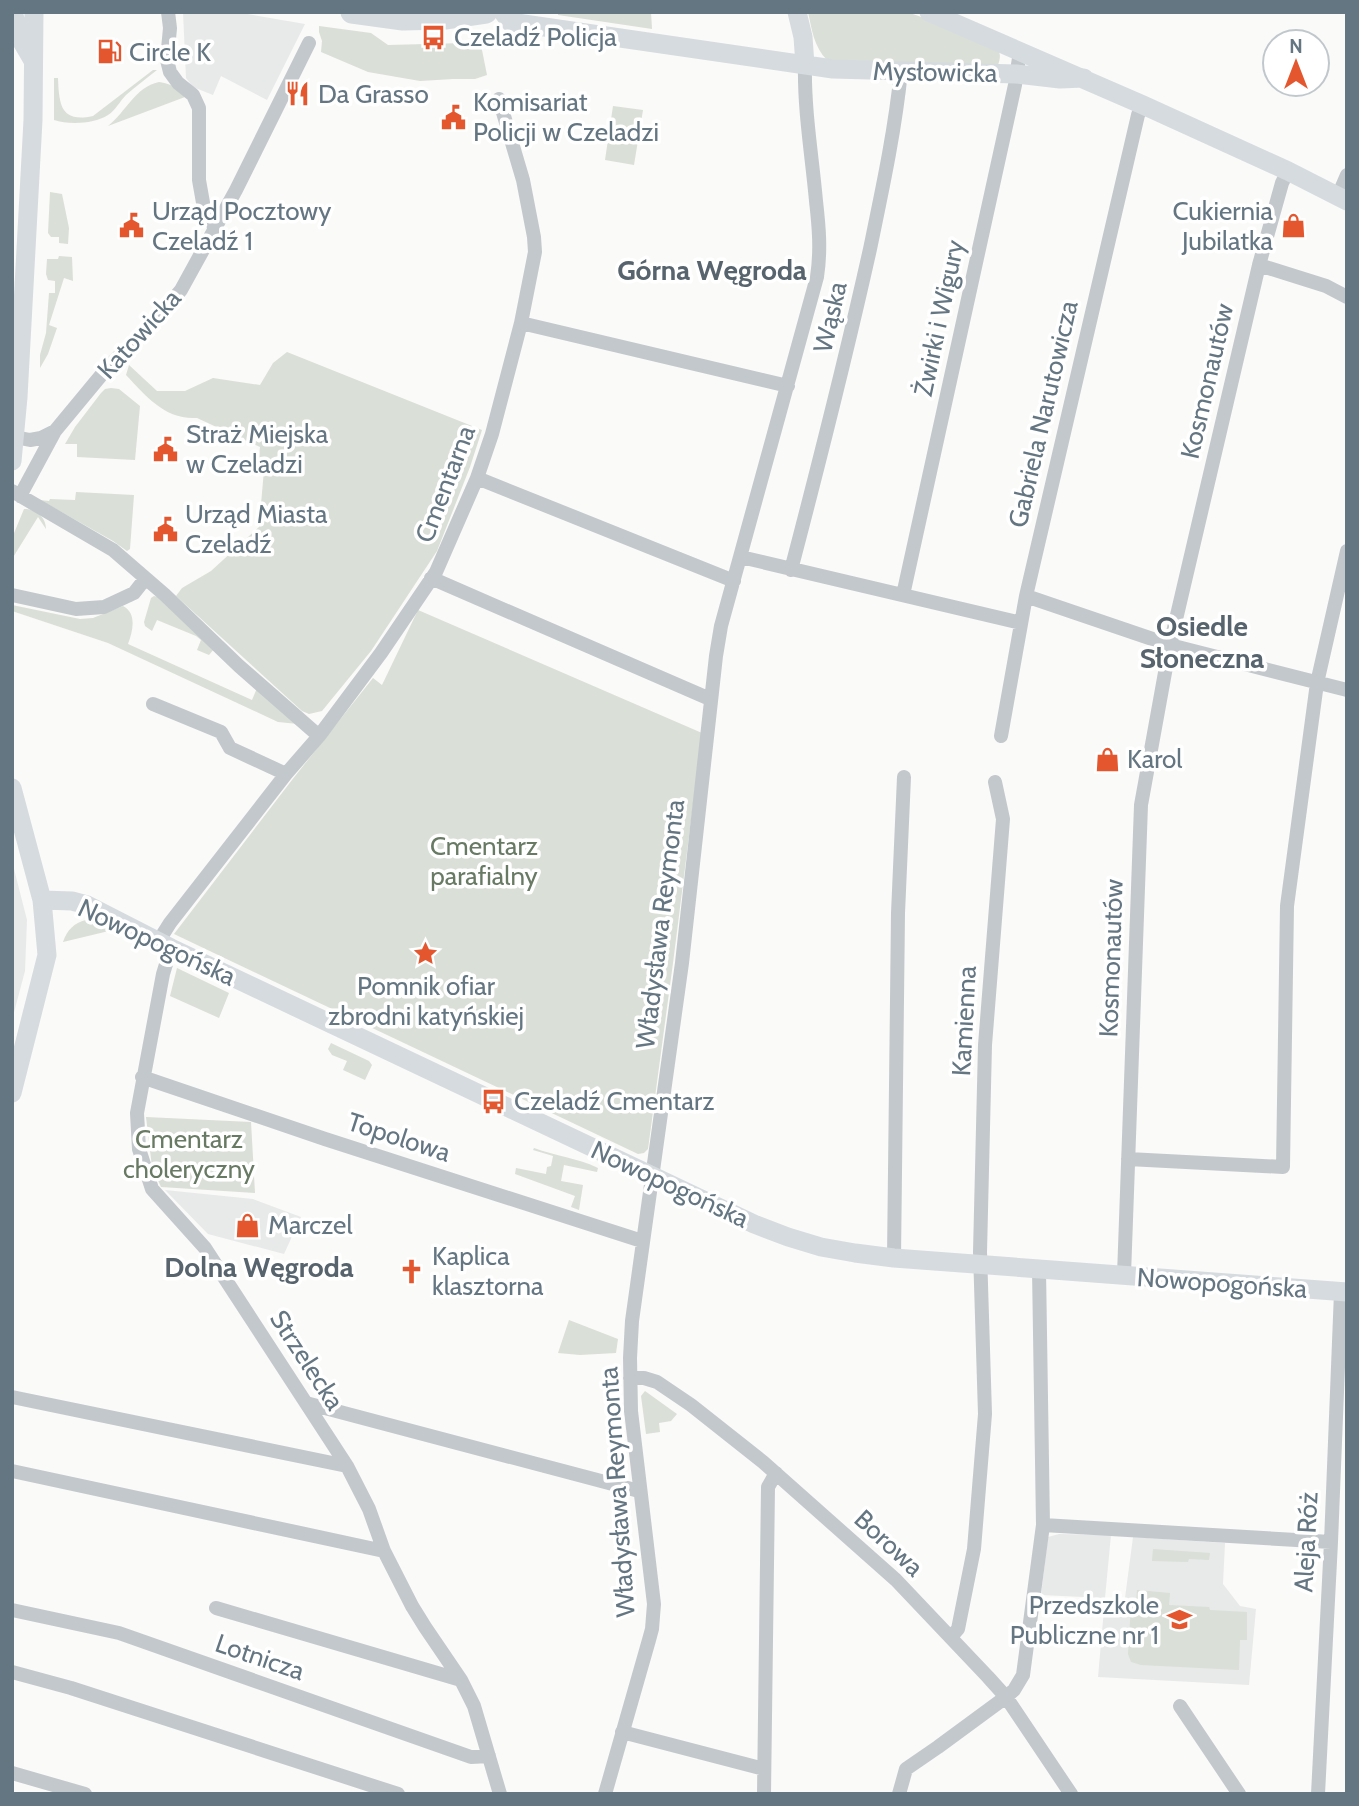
<svg xmlns="http://www.w3.org/2000/svg" width="1359" height="1806" viewBox="0 0 1359 1806" font-family="Cabin,sans-serif">
  <style>
    .built { fill: #e8e9e9 }
    .green { fill: #dadfd7 }
    .lines { fill: none; stroke-linecap: round; stroke-linejoin: round }
    .street { stroke: #c3c8cc; stroke-width: 14 }
    .secondary { stroke: #d6dbdf; stroke-width: 19 }
    .primary { stroke: #d6dbdf; stroke-width: 23 }
    .labels { text-anchor: middle; dominant-baseline: central; stroke-width: 7; stroke-linejoin: round; paint-order: stroke }
    .poi-label { font-size: 26px; fill: #657683; stroke: #fff; text-anchor: start }
    .street-label { font-size: 26px; fill: #657683; stroke: #fff }
    .park-label { font-size: 26px; fill: #687a64; stroke: #fff }
    .neighbourhood-label { font-size: 28px; font-weight: bold; fill: #57646e; stroke: #fff }
  </style>
  <rect width="100%" height="100%" fill="#fafaf8"/>
  <!-- built -->
  <path class="built" d="M183,12H236L305,24L267,100L221,76L213,95L193,87L186,78Z
    M12,861L27,920L25,971L12,1020Z
    M165,1190L253,1199L301,1217L284,1254L208,1234Z
    M1059,1534L1111,1535L1105,1598H1125L1133,1537L1225,1543L1223,1584L1240,1606L1256,1609L1249,1685L1098,1677L1105,1598L1041,1595L1048,1537Z"/>
  <!-- green -->
  <path class="green" d="M558,12H651L652,29L558,15Z
    M808,12H907L930,20L998,50C1001,55 1000,59 998,65L827,60C814,47 812,30 808,12Z
    M319,26L371,33L388,45L465,43L480,40L487,75L475,79H453L420,81L368,72L321,52L322,41L319,32Z
    M153,70H157C147,78 136,86 126,95C120,101 115,111 108,115C94,124 69,125 54,120V78H58C59,105 61,123 93,116Z
    M159,82C171,84 177,87 185,97L108,126C126,112 135,87 159,82Z
    M613,106L643,110L634,165L605,160Z
    M50,192L62,194L69,228L68,244L59,243V237H51L48,233Z
    M59,256L72,257L73,281L64,278L49,325L57,328L48,354L40,368V355L46,333L49,293H55V281L48,280L46,274L47,259H58Z
    M287,352L482,430L470,467L437,551L371,651L322,711L309,714L302,711L176,596L182,588L211,571L259,527L264,470L259,457L260,447L197,418C165,420 146,396 126,375L129,365L157,391H185L213,378L260,385L273,363Z
    M111,388L119,389L140,406L135,460L77,457V444H65L75,427L101,393L105,389Z
    M76,492L134,495L130,549L127,551L113,541L40,500L49,501L50,499L75,500Z
    M24,509C36,509 46,517 46,529L38,517L12,559V538Z
    M154,596L158,597L214,649L209,655L197,650L201,640L196,636L157,620L152,631L145,626L144,622L151,598Z
    M12,605L80,619L93,618L123,606C137,613 133,631 128,644L252,700L257,688L298,724L278,722L108,643L12,611Z
    M418,610L702,733L673,963L648,1149L644,1153L638,1154L174,934L292,780L373,678L382,685Z
    M86,920L99,923L113,930L63,942C67,930 74,923 86,920Z
    M177,968L229,993L219,1018L170,996Z
    M331,1043L369,1061L372,1065L365,1080L343,1070L347,1061L332,1055L328,1049Z
    M146,1117L251,1122L255,1193L161,1187L152,1167Z
    M534,1148C555,1156 578,1158 598,1168L597,1172L564,1165L561,1181L583,1185L579,1210L571,1207L575,1196L515,1174L516,1168L546,1174L547,1167L551,1166L553,1156L533,1150Z
    M569,1320L618,1339L616,1353L580,1355L558,1353Z
    M645,1391L677,1414L671,1421L659,1423L660,1432L646,1434L641,1396Z
    M1153,1549L1210,1553L1209,1560L1189,1559L1188,1562L1152,1561Z
    M1137,1590L1170,1593L1169,1605L1209,1607L1210,1610L1247,1612V1640H1240L1239,1670L1141,1665L1131,1662L1128,1654L1131,1606H1136Z"/>
  <g class="lines">
    <!-- street -->
    <path class="street" d="M168,12L170,28L167,60L170,72L178,83L193,95L199,108V180L205,214L216,228
      M1338,196L1347,175
      M1259,265L1326,286L1347,297
      M521,323L788,386
      M15,437L30,440L41,438L55,431L108,367L153,323L181,290L236,190L309,43
      M477,478L734,581
      M12,491L113,550L165,595L239,666L319,736
      M20,496L54,433
      M741,557L1021,623
      M791,570C819,463 846,357 870,249C882,191 895,131 901,71
      M431,578L710,699
      M12,595L76,609L104,607L134,593L145,579
      M903,595L1015,85L1020,51
      M1026,596L1170,645L1347,690
      M153,704L221,732L230,748L286,774
      M1001,736L1026,596L1138,115L1143,105
      M158,942L170,923L286,774L319,736L381,653L436,572L477,478L492,434L521,323L535,252L534,237L523,180L499,99
      M171,948L163,974L137,1113L139,1149L152,1189L205,1248L347,1466L369,1509L384,1551L412,1606L425,1627L461,1680L474,1706L500,1794
      M142,1077L325,1139L642,1241
      M1128,1159L1283,1167L1287,906L1317,683L1347,551
      M894,1258L898,913L904,777
      M1124,1275L1141,805L1170,645L1259,265L1282,183L1288,171
      M630,1378H644L657,1382L691,1405L763,1462L896,1580L988,1677L1006,1697L1071,1794
      M12,1397L347,1466
      M306,1403L639,1491
      M12,1471L384,1551
      M1043,1525L1331,1542
      M216,1608L461,1680
      M12,1610L119,1633L471,1757L489,1756
      M951,1637L958,1629L974,1549L985,1414L980,1252L985,1045L1003,819L995,782
      M12,1672L71,1688L398,1794
      M1180,1706L1239,1794
      M622,1732L764,1769
      M12,1773L85,1794
      M605,1794L649,1640L652,1629L654,1604L631,1411L630,1358L632,1321L682,963L716,656L721,626L817,277C821,251 819,227 816,201C812,156 804,110 805,65
      M764,1794L768,1487L776,1473
      M899,1794L906,1769L938,1747L1006,1697L1014,1690L1023,1675L1043,1525L1039,1269
      M1318,1794L1331,1542L1341,1292"/>
    <!-- secondary -->
    <path class="secondary" d="M13,12L21,40L32,59
      M503,12L510,22L833,69L1016,74L1060,79L1084,78
      M797,12L803,37L805,65
      M929,12L1143,105L1288,171L1347,201
      M12,461L18,397L33,120L34,12
      M12,788L42,900L47,955L12,1093
      M42,900L72,901L87,905L171,948L754,1224L788,1237L821,1247L855,1253L894,1258L1347,1292"/>
    <!-- primary -->
    <path class="primary" d="M352,12L403,19L445,18L486,12"/>
  </g>
  <!-- icons -->
  <defs>
    <symbol id="bus-bare" viewBox="-9 -9 18 18"><path d="M-5-6H5V4H4V6H2V4H-2V6H-4V4H-5ZM-3.5-4V0h7V-4ZM-3.5 1.2v1.5H-2V1.2ZM2 1.2v1.5H3.5V1.2Z" fill="#e4572e" stroke="#fff" stroke-width="2.5" paint-order="stroke"/></symbol>
    <symbol id="fuel-bare" viewBox="-9 -9 18 18"><path d="M-5.5-6h7V0h2V4h1.3V-2.5L3-4.5l.8-.8L6-3V5H2.5V1h-1V6h-7ZM-4.2-4.7v3.2H.2V-4.7Z" fill="#e4572e" stroke="#fff" stroke-width="2.5" paint-order="stroke"/></symbol>
    <symbol id="restaurant-bare" viewBox="-9 -9 18 18"><path d="M-5-6h1v4h1v-4h1v4h1v-4h1v5L-1.5 .5V6h-2V.5L-5-1ZM5-6V6H3V1.5H1.5Q1.5-4 5-6Z" fill="#e4572e" stroke="#fff" stroke-width="2.5" paint-order="stroke"/></symbol>
    <symbol id="civic-bare" viewBox="-9 -9 18 18"><path d="M-.6-6.5H3V-4.5H.6V-3L4-1V1h2V6H-6V1h2V-1L-.6-3ZM-1.2 2.5V6h2.4V2.5Z" fill="#e4572e" stroke="#fff" stroke-width="2.5" paint-order="stroke"/></symbol>
    <symbol id="shop-bare" viewBox="-9 -9 18 18"><path d="M-5-2.5h2.3a2.7 3.5 0 0 1 5.4 0H5L5.5 6h-11ZM-1.5-2.5h3a1.5 2.3 0 0 0-3 0Z" fill="#e4572e" stroke="#fff" stroke-width="2.5" paint-order="stroke"/></symbol>
    <symbol id="sight-bare" viewBox="-9 -9 18 18"><path d="M0-6L1.8-2.2L6-1.7L2.9 1.2L3.7 5.4L0 3.3L-3.7 5.4L-2.9 1.2L-6-1.7L-1.8-2.2Z" fill="#e4572e" stroke="#fff" stroke-width="2.5" paint-order="stroke"/></symbol>
    <symbol id="church-bare" viewBox="-9 -9 18 18"><path d="M-1.2-6h2.4v3.5h3.3v2.4h-3.3V6h-2.4V-.1h-3.3v-2.4h3.3Z" fill="#e4572e" stroke="#fff" stroke-width="2.5" paint-order="stroke"/></symbol>
    <symbol id="school-bare" viewBox="-9 -9 18 18"><path d="M0-5L7-2L0 1L-7-2ZM-4 1L0 2.5L4 1V4Q0 6-4 4Z" fill="#e4572e" stroke="#fff" stroke-width="2.5" paint-order="stroke"/></symbol>
  </defs>
  <g fill-rule="evenodd">
    <use href="#bus-bare" x="416" y="20" width="35" height="35"/>
    <use href="#fuel-bare" x="92" y="34" width="35" height="35"/>
    <use href="#restaurant-bare" x="280" y="76" width="35" height="35"/>
    <use href="#civic-bare" x="436" y="100" width="35" height="35"/>
    <use href="#civic-bare" x="114" y="208" width="35" height="35"/>
    <use href="#shop-bare" x="1276" y="208" width="35" height="35"/>
    <use href="#civic-bare" x="148" y="432" width="35" height="35"/>
    <use href="#civic-bare" x="148" y="512" width="35" height="35"/>
    <use href="#shop-bare" x="1090" y="742" width="35" height="35"/>
    <use href="#sight-bare" x="408" y="936" width="35" height="35"/>
    <use href="#bus-bare" x="476" y="1084" width="35" height="35"/>
    <use href="#shop-bare" x="230" y="1208" width="35" height="35"/>
    <use href="#church-bare" x="394" y="1254" width="35" height="35"/>
    <use href="#school-bare" x="1162" y="1602" width="35" height="35"/>
  </g>
  <g class="labels">
    <!-- poi labels -->
    <g class="poi-label">
      <text x="454" y="37">Czeladź Policja</text>
      <text x="129" y="52">Circle K</text>
      <text x="318" y="94">Da Grasso</text>
      <text x="473" y="102">Komisariat<tspan x="473" dy="30">Policji w Czeladzi</tspan></text>
      <text x="152" y="211">Urząd Pocztowy<tspan x="152" dy="30">Czeladź 1</tspan></text>
      <text x="1273" y="211" text-anchor="end">Cukiernia<tspan x="1273" dy="30">Jubilatka</tspan></text>
      <text x="186" y="434">Straż Miejska<tspan x="186" dy="30">w Czeladzi</tspan></text>
      <text x="185" y="514">Urząd Miasta<tspan x="185" dy="30">Czeladź</tspan></text>
      <text x="1127" y="759">Karol</text>
      <text x="426" y="986" text-anchor="middle">Pomnik ofiar<tspan x="426" dy="30">zbrodni katyńskiej</tspan></text>
      <text x="514" y="1101">Czeladź Cmentarz</text>
      <text x="268" y="1225">Marczel</text>
      <text x="432" y="1256">Kaplica<tspan x="432" dy="30">klasztorna</tspan></text>
      <text x="1159" y="1605" text-anchor="end">Przedszkole<tspan x="1159" dy="30">Publiczne nr 1</tspan></text>
    </g>
    <!-- street labels -->
    <g class="street-label">
      <text transform="translate(935 72) rotate(1)">Mysłowicka</text>
      <text transform="translate(830 317) rotate(-77)">Wąska</text>
      <text transform="translate(939 318) rotate(-78)">Żwirki i Wigury</text>
      <text transform="translate(139 334) rotate(-48)">Katowicka</text>
      <text transform="translate(1207 381) rotate(-77)">Kosmonautów</text>
      <text transform="translate(1043 414) rotate(-77)">Gabriela Narutowicza</text>
      <text transform="translate(445 484) rotate(-69)">Cmentarna</text>
      <text transform="translate(660 924) rotate(-83)">Władysława Reymonta</text>
      <text transform="translate(157 942) rotate(25)">Nowopogońska</text>
      <text transform="translate(1111 958) rotate(-88)">Kosmonautów</text>
      <text transform="translate(964 1021) rotate(-87)">Kamienna</text>
      <text transform="translate(399 1137) rotate(18)">Topolowa</text>
      <text transform="translate(670 1184) rotate(25)">Nowopogońska</text>
      <text transform="translate(1222 1283) rotate(4)">Nowopogońska</text>
      <text transform="translate(307 1360) rotate(57)">Strzelecka</text>
      <text transform="translate(617 1492) rotate(-94)">Władysława Reymonta</text>
      <text transform="translate(1306 1542) rotate(-87)">Aleja Róż</text>
      <text transform="translate(889 1543) rotate(43)">Borowa</text>
      <text transform="translate(260 1657) rotate(19)">Lotnicza</text>
    </g>
    <!-- park labels -->
    <g class="park-label">
      <text x="484" y="846">Cmentarz<tspan x="484" dy="30">parafialny</tspan></text>
      <text x="189" y="1139">Cmentarz<tspan x="189" dy="30">choleryczny</tspan></text>
    </g>
    <!-- neighbourhood labels -->
    <g class="neighbourhood-label">
      <text x="712" y="270">Górna Węgroda</text>
      <text x="1202" y="626">Osiedle<tspan x="1202" dy="32">Słoneczna</tspan></text>
      <text x="259" y="1267">Dolna Węgroda</text>
    </g>
  </g>
  <!-- border -->
  <rect width="1359" height="1806" fill="none" stroke="#657683" stroke-width="28"/>
  <!-- north arrow -->
  <g transform="translate(1296 63)"><circle r="33" fill="#ffffff" stroke="#c1c8cd" stroke-width="2"/>
  <path d="M0-5L12 26L0 18L-12 26Z" fill="#e4572e"/>
  <text y="-10" font-size="19" font-weight="bold" text-anchor="middle" fill="#657683">N</text>
  </g>
</svg>
